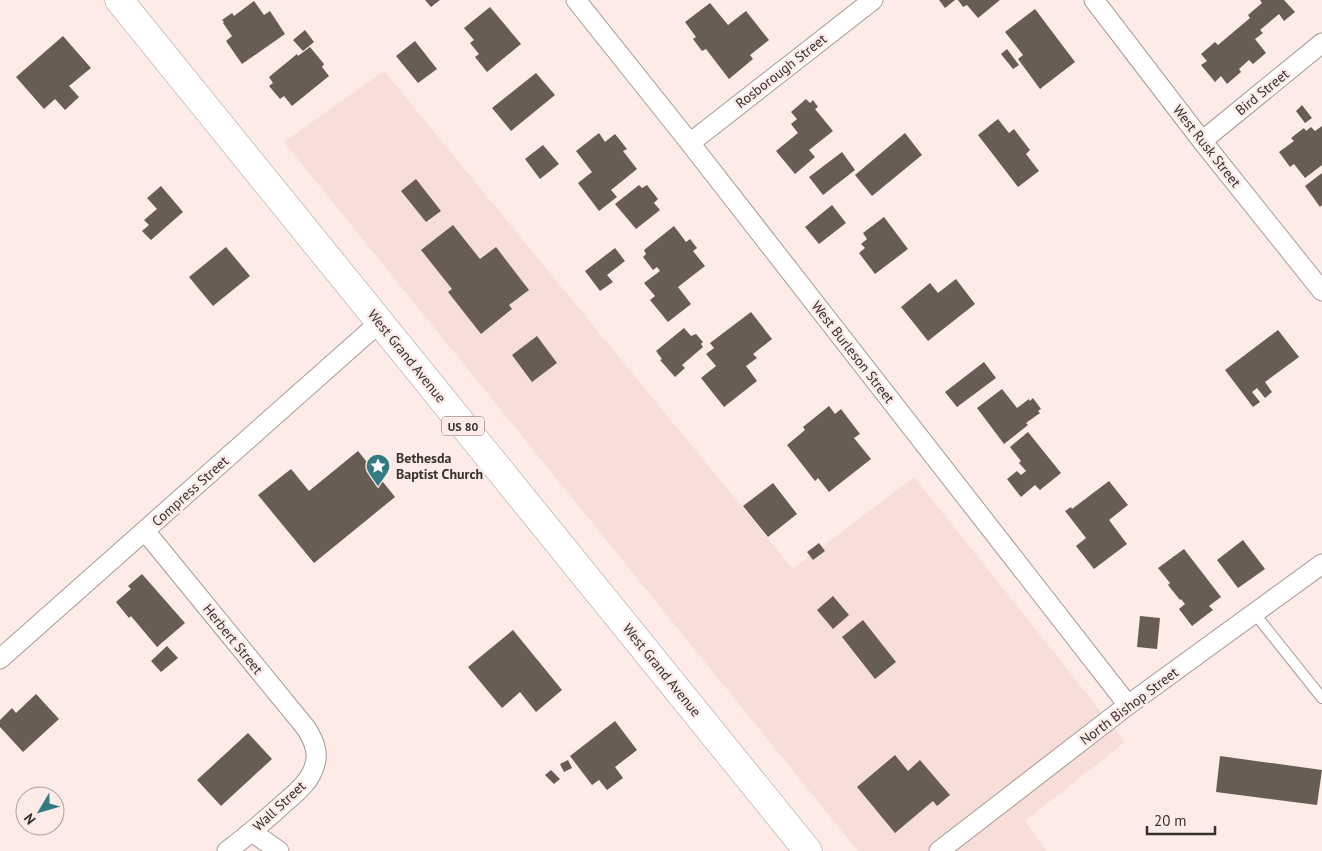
<svg xmlns="http://www.w3.org/2000/svg" width="1322" height="851" viewBox="0 0 1322 851" font-family="'PT Sans',sans-serif">
  <style>
    .built { fill: #f7ded8 }
    .building { fill: #675d54 }
    .lines { fill: none; stroke-linecap: round; stroke-linejoin: round }
    .lane-casing { stroke: #a89995; stroke-width: 12 }
    .street-casing { stroke: #a89995; stroke-width: 21 }
    .highway-casing { stroke: #a89995; stroke-width: 29 }
    .lane { stroke: #fff; stroke-width: 10 }
    .street { stroke: #fff; stroke-width: 19 }
    .highway { stroke: #fff; stroke-width: 28 }
    .labels { text-anchor: middle; dominant-baseline: central; stroke-width: 5; stroke-linejoin: round; paint-order: stroke }
    .shield { fill: #fcebe7; stroke: #726866; stroke-width: 1 }
    .shield-label { font-size: 12px; font-weight: bold; fill: #37302f }
    .street-label { font-size: 14px; fill: #37302f; stroke: #fcebe7 }
    .poi-label { font-size: 14px; font-weight: bold; fill: #37302f; stroke: #fcebe7; text-anchor: start }
  </style>
  <rect width="100%" height="100%" fill="#fcebe7"/>
  <!-- built -->
  <path class="built" d="M384,71L793,569L914,477L1125,742L1025,821L1046,851H858L284,142Z"/>
  <!-- building -->
  <path class="building" d="M425,0H440L431,7Z
    M939,0H955L945,8Z
    M958,0H1000L978,18L967,5L963,7Z
    M1260,0H1284L1295,12L1284,21L1279,14L1260,30L1263,33L1255,39L1266,53L1253,64L1249,60L1239,69L1241,72L1227,84L1221,76L1215,82L1201,65L1207,61L1201,54L1215,42L1218,45L1250,18L1248,15L1262,3Z
    M254,1L264,15L270,11L285,34L242,64L226,41L232,36L223,23L224,22L222,20L232,13L234,16Z
    M710,3L728,25L746,11L769,40L750,55L753,59L729,79L706,49L702,51L693,39L696,37L685,22Z
    M490,7L521,44L487,72L475,57L479,54L470,43L474,40L464,28Z
    M1035,9L1075,62L1040,89L1018,59L1023,55L1005,32Z
    M305,30L314,42L303,51L293,40Z
    M63,36L91,68L69,86L79,97L65,110L55,99L44,109L16,77Z
    M415,41L437,69L418,83L396,56Z
    M310,47L324,64L322,67L329,76L292,106L284,96L280,99L269,86L273,83L269,77L297,54L298,56Z
    M1007,49L1019,65L1013,69L1001,54Z
    M536,73L555,95L511,131L492,108Z
    M806,99L810,103L813,100L818,107L815,109L833,131L809,150L815,157L795,174L776,151L798,133L791,124L797,119L791,112Z
    M1302,105L1312,118L1305,123L1296,111Z
    M998,119L1009,133L1014,129L1030,150L1026,154L1039,171L1018,187L978,135Z
    M1322,126V165L1305,178L1294,164L1290,167L1279,152L1294,141L1291,138L1304,128L1306,131L1311,127L1315,131Z
    M599,133L605,142L615,134L627,149L623,151L637,169L611,190L617,197L599,211L578,183L592,172L576,151Z
    M905,133L922,155L872,196L855,175Z
    M543,145L559,164L540,179L525,159Z
    M842,152L855,170L823,195L809,177Z
    M1322,173V205L1320,207L1305,186Z
    M416,179L441,211L426,222L401,191Z
    M639,185L642,188L647,185L658,199L654,203L660,210L636,229L615,204Z
    M161,186L183,212L151,240L142,231L149,225L144,220L157,209L147,198Z
    M832,205L846,223L819,244L805,227Z
    M884,217L908,249L875,274L859,253L865,248L861,244L867,239L863,233Z
    M453,225L480,259L496,247L529,290L509,305L512,309L481,334L448,292L452,289L421,250Z
    M674,226L686,242L690,239L697,248L693,251L705,266L678,287L691,304L668,322L650,300L655,296L644,283L660,271L657,267L653,270L643,257L646,254L644,250Z
    M226,247L250,276L213,306L189,277Z
    M615,248L625,261L607,275L613,282L600,291L585,271Z
    M956,279L975,304L928,341L901,307L930,283L938,293Z
    M751,312L772,339L753,354L757,358L746,366L757,381L724,407L701,378L716,366L706,354L714,348L710,343Z
    M684,328L691,336L696,334L703,342L701,344L703,347L682,365L685,368L675,377L660,360L662,359L656,351Z
    M1278,330L1299,357L1265,382L1272,392L1265,398L1257,388L1252,392L1260,402L1253,407L1225,370Z
    M537,336L557,363L532,382L512,355Z
    M984,362L996,378L957,407L945,392Z
    M1002,389L1017,408L1029,399L1030,401L1033,398L1041,409L1038,411L1040,413L1026,423L1028,425L1004,444L977,408Z
    M829,406L835,414L841,409L860,434L854,438L871,459L829,492L818,478L815,481L787,445L805,430L803,427Z
    M1028,432L1061,473L1040,490L1035,485L1021,497L1007,479L1017,471L1021,475L1026,471L1019,463L1021,461L1010,447Z
    M358,451L395,497L314,563L258,495L291,469L309,491Z
    M1109,481L1128,505L1109,520L1127,544L1094,569L1076,546L1086,538L1065,511L1071,507L1072,509Z
    M773,483L797,514L768,537L743,506Z
    M1243,540L1265,569L1238,588L1217,560Z
    M819,543L825,551L813,560L807,552Z
    M1184,549L1221,597L1209,606L1213,610L1192,626L1179,609L1185,604L1181,599L1180,600L1168,585L1170,583L1158,568Z
    M142,574L185,623L157,647L131,616L129,618L116,602L131,589L128,586Z
    M833,596L849,615L833,629L817,610Z
    M1140,616L1160,618L1157,649L1137,647Z
    M863,620L896,662L875,679L842,637Z
    M513,630L562,690L536,712L520,692L502,708L468,667Z
    M167,646L178,658L161,672L151,661Z
    M36,694L59,719L23,752L0,727V720L12,708L16,713Z
    M615,721L637,750L615,767L623,778L607,790L599,780L592,785L570,756Z
    M248,733L272,759L221,806L197,780Z
    M895,755L908,771L920,760L950,795L937,806L933,801L895,833L857,787Z
    M1220,756L1322,770L1317,805L1216,792Z
    M568,760L572,768L564,772L560,764Z
    M551,770L560,779L554,784L545,775Z"/>
  <g class="lines">
    <defs>
      <path id="lane" d="M1255,614L1322,698"/>
      <path id="street" d="M576,0L690,143L1128,705
        M1094,0L1202,141L1322,291
        M1202,141L1322,43
        M690,143L873,0
        M145,531L306,728C313,739 319,751 315,764C311,782 294,794 281,806C263,822 246,837 227,851
        M0,659L380,322
        M252,832L279,851
        M939,851L1128,705L1322,564"/>
      <path id="highway" d="M119,0L808,851"/>
    </defs>
    <!-- lane casing -->
    <use href="#lane" class="lane-casing"/>
    <!-- street casing -->
    <use href="#street" class="street-casing"/>
    <!-- highway casing -->
    <use href="#highway" class="highway-casing"/>
    <!-- lane -->
    <use href="#lane" class="lane"/>
    <!-- street -->
    <use href="#street" class="street"/>
    <!-- highway -->
    <use href="#highway" class="highway"/>
  </g>
  <!-- icons -->
  <defs>
    <symbol id="sight-pin" viewBox="-11 -11 22 30"><path d="M0 17L-7.5 6A9.5 9.5 0 1 1 7.5 6Z" fill="#337b83" stroke="#fcebe7"/><path d="M0-6L1.8-2.2L6-1.7L2.9 1.2L3.7 5.4L0 3.3L-3.7 5.4L-2.9 1.2L-6-1.7L-1.8-2.2Z" fill="#fff"/></symbol>
  </defs>
  <g fill-rule="evenodd">
    <use href="#sight-pin" x="364" y="452" width="28" height="38"/>
  </g>
  <g class="labels">
    <!-- shield labels -->
    <rect class="shield" x="442" y="416.5" width="42" height="19" rx="4"/>
    <g class="shield-label">
      <text x="463" y="426">US 80</text>
    </g>
    <!-- street labels -->
    <g class="street-label">
      <text transform="translate(781 71) rotate(-38)">Rosborough Street</text>
      <text transform="translate(1262 92) rotate(-39)">Bird Street</text>
      <text transform="translate(1207 146) rotate(52)">West Rusk Street</text>
      <text transform="translate(853 352) rotate(52)">West Burleson Street</text>
      <text transform="translate(407 356) rotate(51)">West Grand Avenue</text>
      <text transform="translate(190 491) rotate(-42)">Compress Street</text>
      <text transform="translate(233 639) rotate(51)">Herbert Street</text>
      <text transform="translate(662 670) rotate(51)">West Grand Avenue</text>
      <text transform="translate(1129 706) rotate(-37)">North Bishop Street</text>
      <text transform="translate(279 806) rotate(-43)">Wall Street</text>
    </g>
    <!-- poi labels -->
    <g class="poi-label">
      <text x="396" y="458">Bethesda<tspan x="396" dy="16">Baptist Church</tspan></text>
    </g>
  </g>
  <!-- north arrow -->
  <g transform="translate(40 811) rotate(232)"><circle r="24" fill="#fcebe7" stroke="#ada09d"/>
  <path d="M0-4L9 19L0 12L-9 19Z" fill="#337b83"/>
  <text y="-8" font-size="14" font-weight="bold" text-anchor="middle" fill="#37302f">N</text>
  </g>
  <!-- scale -->
  <path d="M1147 826v8h68v-8" fill="none" stroke="#37302f" stroke-width="2.5"/>
  <text x="1154" y="826" font-size="15" fill="#37302f" stroke="#fcebe7" stroke-width="4" paint-order="stroke">20 m</text>
</svg>
